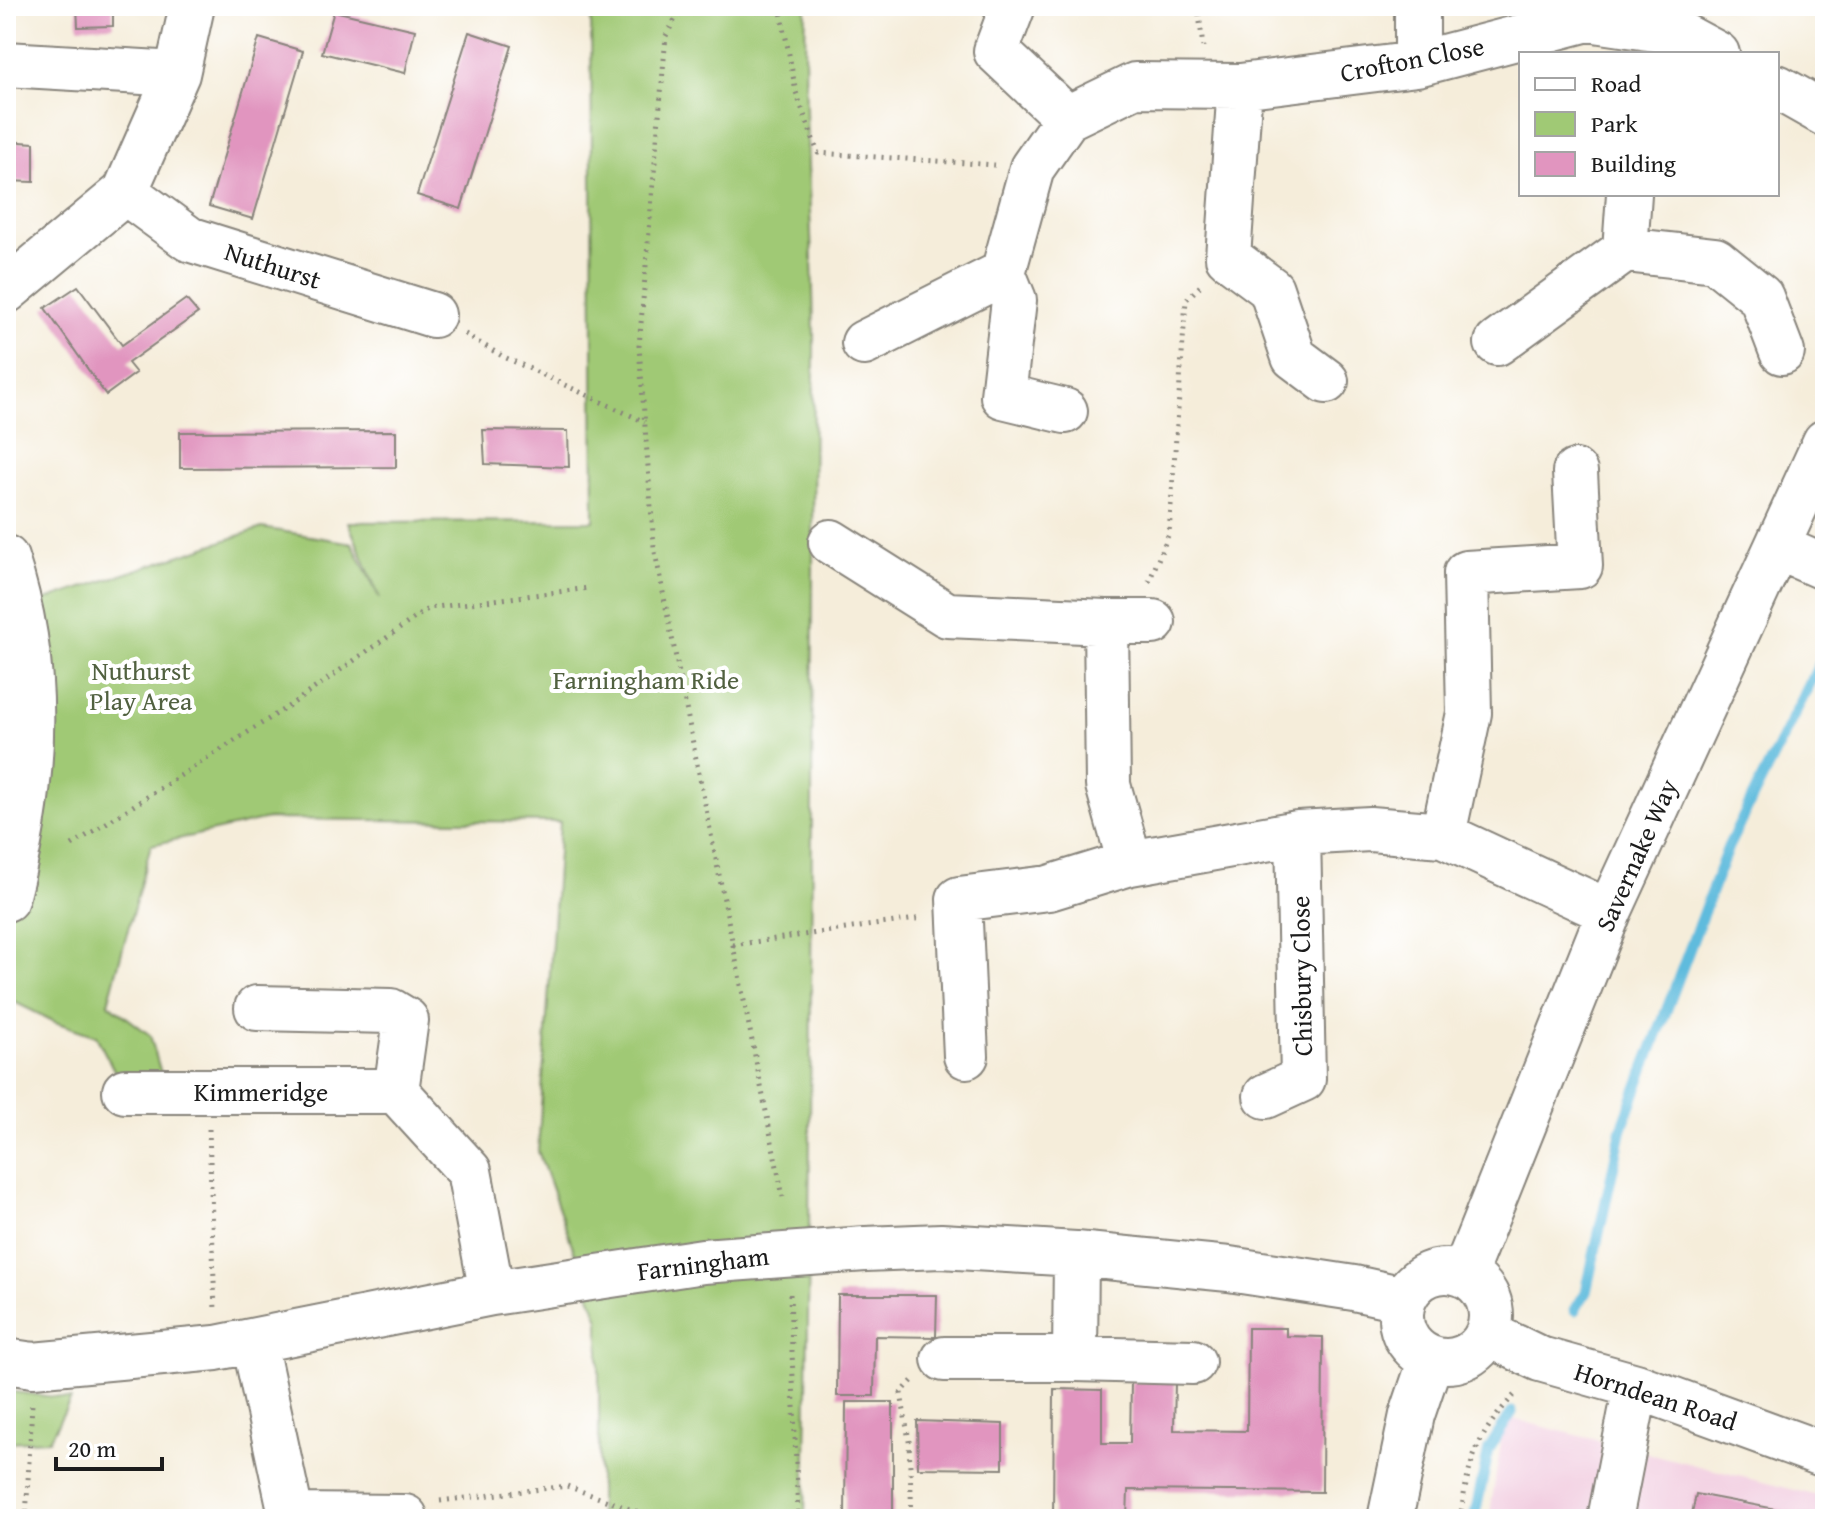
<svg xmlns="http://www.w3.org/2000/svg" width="1831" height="1525" viewBox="0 0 1831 1525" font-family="'Gentium Book Plus',serif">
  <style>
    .built { fill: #f2cfe1 }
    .green { fill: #a0c975; stroke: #5e7248; stroke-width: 2 }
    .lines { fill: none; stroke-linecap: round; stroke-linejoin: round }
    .stream { stroke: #5fbbdd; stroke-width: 11 }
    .building { fill: #e195bf }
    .minor-casing { stroke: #88847b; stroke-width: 48 }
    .path { stroke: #88847b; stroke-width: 5; stroke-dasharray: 2 6; stroke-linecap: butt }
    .minor { stroke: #fff; stroke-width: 44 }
    .labels { text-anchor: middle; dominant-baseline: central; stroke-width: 8; stroke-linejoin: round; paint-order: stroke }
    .street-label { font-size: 26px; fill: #1c1c1c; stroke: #fff }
    .park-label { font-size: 26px; fill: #516140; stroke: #fff }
  </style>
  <rect width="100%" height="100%" fill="#fff"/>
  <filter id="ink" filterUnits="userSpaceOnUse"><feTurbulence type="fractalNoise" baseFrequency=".0125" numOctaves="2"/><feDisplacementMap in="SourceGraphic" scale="16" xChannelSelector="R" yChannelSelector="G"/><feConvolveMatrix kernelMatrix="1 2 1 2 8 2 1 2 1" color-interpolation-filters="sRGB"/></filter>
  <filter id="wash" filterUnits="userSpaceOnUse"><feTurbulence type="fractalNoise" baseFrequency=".006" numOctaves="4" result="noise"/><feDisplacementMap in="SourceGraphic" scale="32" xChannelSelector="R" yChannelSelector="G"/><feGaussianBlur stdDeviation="1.8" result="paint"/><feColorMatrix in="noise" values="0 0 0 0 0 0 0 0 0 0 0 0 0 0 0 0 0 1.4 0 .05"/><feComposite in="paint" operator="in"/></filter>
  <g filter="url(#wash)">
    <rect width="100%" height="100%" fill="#f5edda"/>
    <!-- built -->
    <path class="built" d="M1505,1417L1822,1497L1819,1519H1489Z"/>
    <!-- green -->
    <path class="green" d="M591,6H806C802,120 814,234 814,348C812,738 812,1129 805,1519H599V1320L538,1151L560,822L268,819L151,845L108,1003L150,1035L166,1091H125L96,1036L55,1022L6,998V896L19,609L262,528L352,543L380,599L348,522L594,521Z
      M6,1391L71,1399L49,1440L6,1442Z"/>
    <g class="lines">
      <!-- stream -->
      <path class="stream" d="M1575,1310L1586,1292L1622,1128L1728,847L1825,653
        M1474,1519L1489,1449L1512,1412"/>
    </g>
    <g id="blocks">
      <!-- building -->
      <path class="building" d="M77,6H113V26L78,27Z
        M334,11L415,30L405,73L322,53Z
        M469,32L512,46L461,209L417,195Z
        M259,38L303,51L253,219L209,206Z
        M6,141L34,143V182L6,181Z
        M78,286L122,345L186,299L198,313L128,363L136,373L106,395L45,308Z
        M483,430L568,431L569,467L485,464Z
        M396,431V467L180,468V432Z
        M838,1295H937L936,1337L875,1336L874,1396H837Z
        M1248,1328H1286V1336L1323,1337L1322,1492L1128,1490L1127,1519H1053L1054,1389L1102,1390V1443H1130L1131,1382H1175L1174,1430L1247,1431Z
        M846,1402H893V1519H845Z
        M917,1421L1003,1424V1469L918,1468Z
        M1696,1494L1813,1516L1812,1519H1691Z"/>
    </g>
  </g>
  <g filter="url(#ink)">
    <use href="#blocks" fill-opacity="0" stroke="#88847b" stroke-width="2"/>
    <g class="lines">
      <defs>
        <path id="minor" d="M1013,6L996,51L1067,118
          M6,64L177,74
          M1417,64V6
          M1240,86L1228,257L1271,289L1294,357L1326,381
          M1777,87L1825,114
          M125,192L189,239L433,315
          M1629,194L1625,250L1715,260L1761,297L1782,352
          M1003,273L1032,168L1067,118L1135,85L1240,86L1417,64L1588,19L1676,32L1717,54
          M1003,273L1014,300L1003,396L1065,411
          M6,291L125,192L177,74L192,6
          M864,343L1003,273
          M1497,343L1625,250
          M831,542L947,615L1106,622L1108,785L1130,863
          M1777,547L1825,568
          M6,558C43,669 36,787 6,899
          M1106,622H1153
          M1443,835L1469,713L1466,573L1580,566L1575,472
          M257,1008L391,1011L406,1020L396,1091
          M966,1056L959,899L1049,888L1130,863L1298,833L1370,829L1443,835L1609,912
          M125,1091H396L469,1171L492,1293
          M1266,1096L1303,1079L1298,833
          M1076,1254L1075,1359L1193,1362
          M1401 1316a45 45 0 1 1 90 0a45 45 0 1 1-90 0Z
          M1464,1274L1609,912L1825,442
          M1488,1334L1540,1359L1636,1386L1825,1455
          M254,1342L292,1519
          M944,1359H1075
          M6,1361L33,1365L216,1348L492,1293L703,1261L865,1249L941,1246L1076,1254L1229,1269L1354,1288L1404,1299
          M292,1516L405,1517
          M1390,1519L1412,1415L1431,1359
          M1610,1519L1636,1386"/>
      </defs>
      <!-- minor casing -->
      <use href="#minor" class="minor-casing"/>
      <!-- path -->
      <path class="path" d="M682,6L666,36L639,346L654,547L783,1197
        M780,6L796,92L818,153L995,165
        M1198,6L1203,47
        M465,334L502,356L645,422
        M1149,582L1169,533L1186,300L1202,284
        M72,845L292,704L429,608L590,588
        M733,945L923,918
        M209,1129L215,1311
        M790,1294L798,1519
        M912,1381L901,1393L909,1441L912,1519
        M440,1501L567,1486L657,1519
        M26,1519L32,1404
        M1460,1519C1469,1460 1476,1435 1518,1391"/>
      <!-- minor -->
      <use href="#minor" class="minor"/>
    </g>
  </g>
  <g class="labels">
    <!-- street labels -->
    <g class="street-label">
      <text transform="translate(1412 59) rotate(-11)">Crofton Close</text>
      <text transform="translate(273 265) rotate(18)">Nuthurst</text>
      <text transform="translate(1636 855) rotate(-66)">Savernake Way</text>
      <text transform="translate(1301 976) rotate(-91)">Chisbury Close</text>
      <text x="261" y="1091">Kimmeridge</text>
      <text transform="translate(703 1263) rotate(-7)">Farningham</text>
      <text transform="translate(1656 1396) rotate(18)">Horndean Road</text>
    </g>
    <!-- park labels -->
    <g class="park-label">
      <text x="141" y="670">Nuthurst<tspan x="141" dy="30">Play Area</tspan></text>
      <text x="646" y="679">Farningham Ride</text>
    </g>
  </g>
  <!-- margin -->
  <rect width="1831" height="1525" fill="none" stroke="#fff" stroke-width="32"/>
  <!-- legend -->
  <rect x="1519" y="52" width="260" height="144" fill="#ffffff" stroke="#a4a4a4" stroke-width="2"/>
  <rect x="1535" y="78" width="40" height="12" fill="#ffffff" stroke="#a4a4a4" stroke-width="2"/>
  <text x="1591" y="92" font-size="24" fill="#1c1c1c">Road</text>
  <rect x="1535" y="112" width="40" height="24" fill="#a0c975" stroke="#a4a4a4" stroke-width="2"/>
  <text x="1591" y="132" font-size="24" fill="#1c1c1c">Park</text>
  <rect x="1535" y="152" width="40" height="24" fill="#e195bf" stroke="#a4a4a4" stroke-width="2"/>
  <text x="1591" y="172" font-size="24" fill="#1c1c1c">Building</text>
  <!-- scale -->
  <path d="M56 1457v12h106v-12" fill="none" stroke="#1c1c1c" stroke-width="4"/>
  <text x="68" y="1457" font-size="24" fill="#1c1c1c" stroke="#ffffff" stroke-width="6" paint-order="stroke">20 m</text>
</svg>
